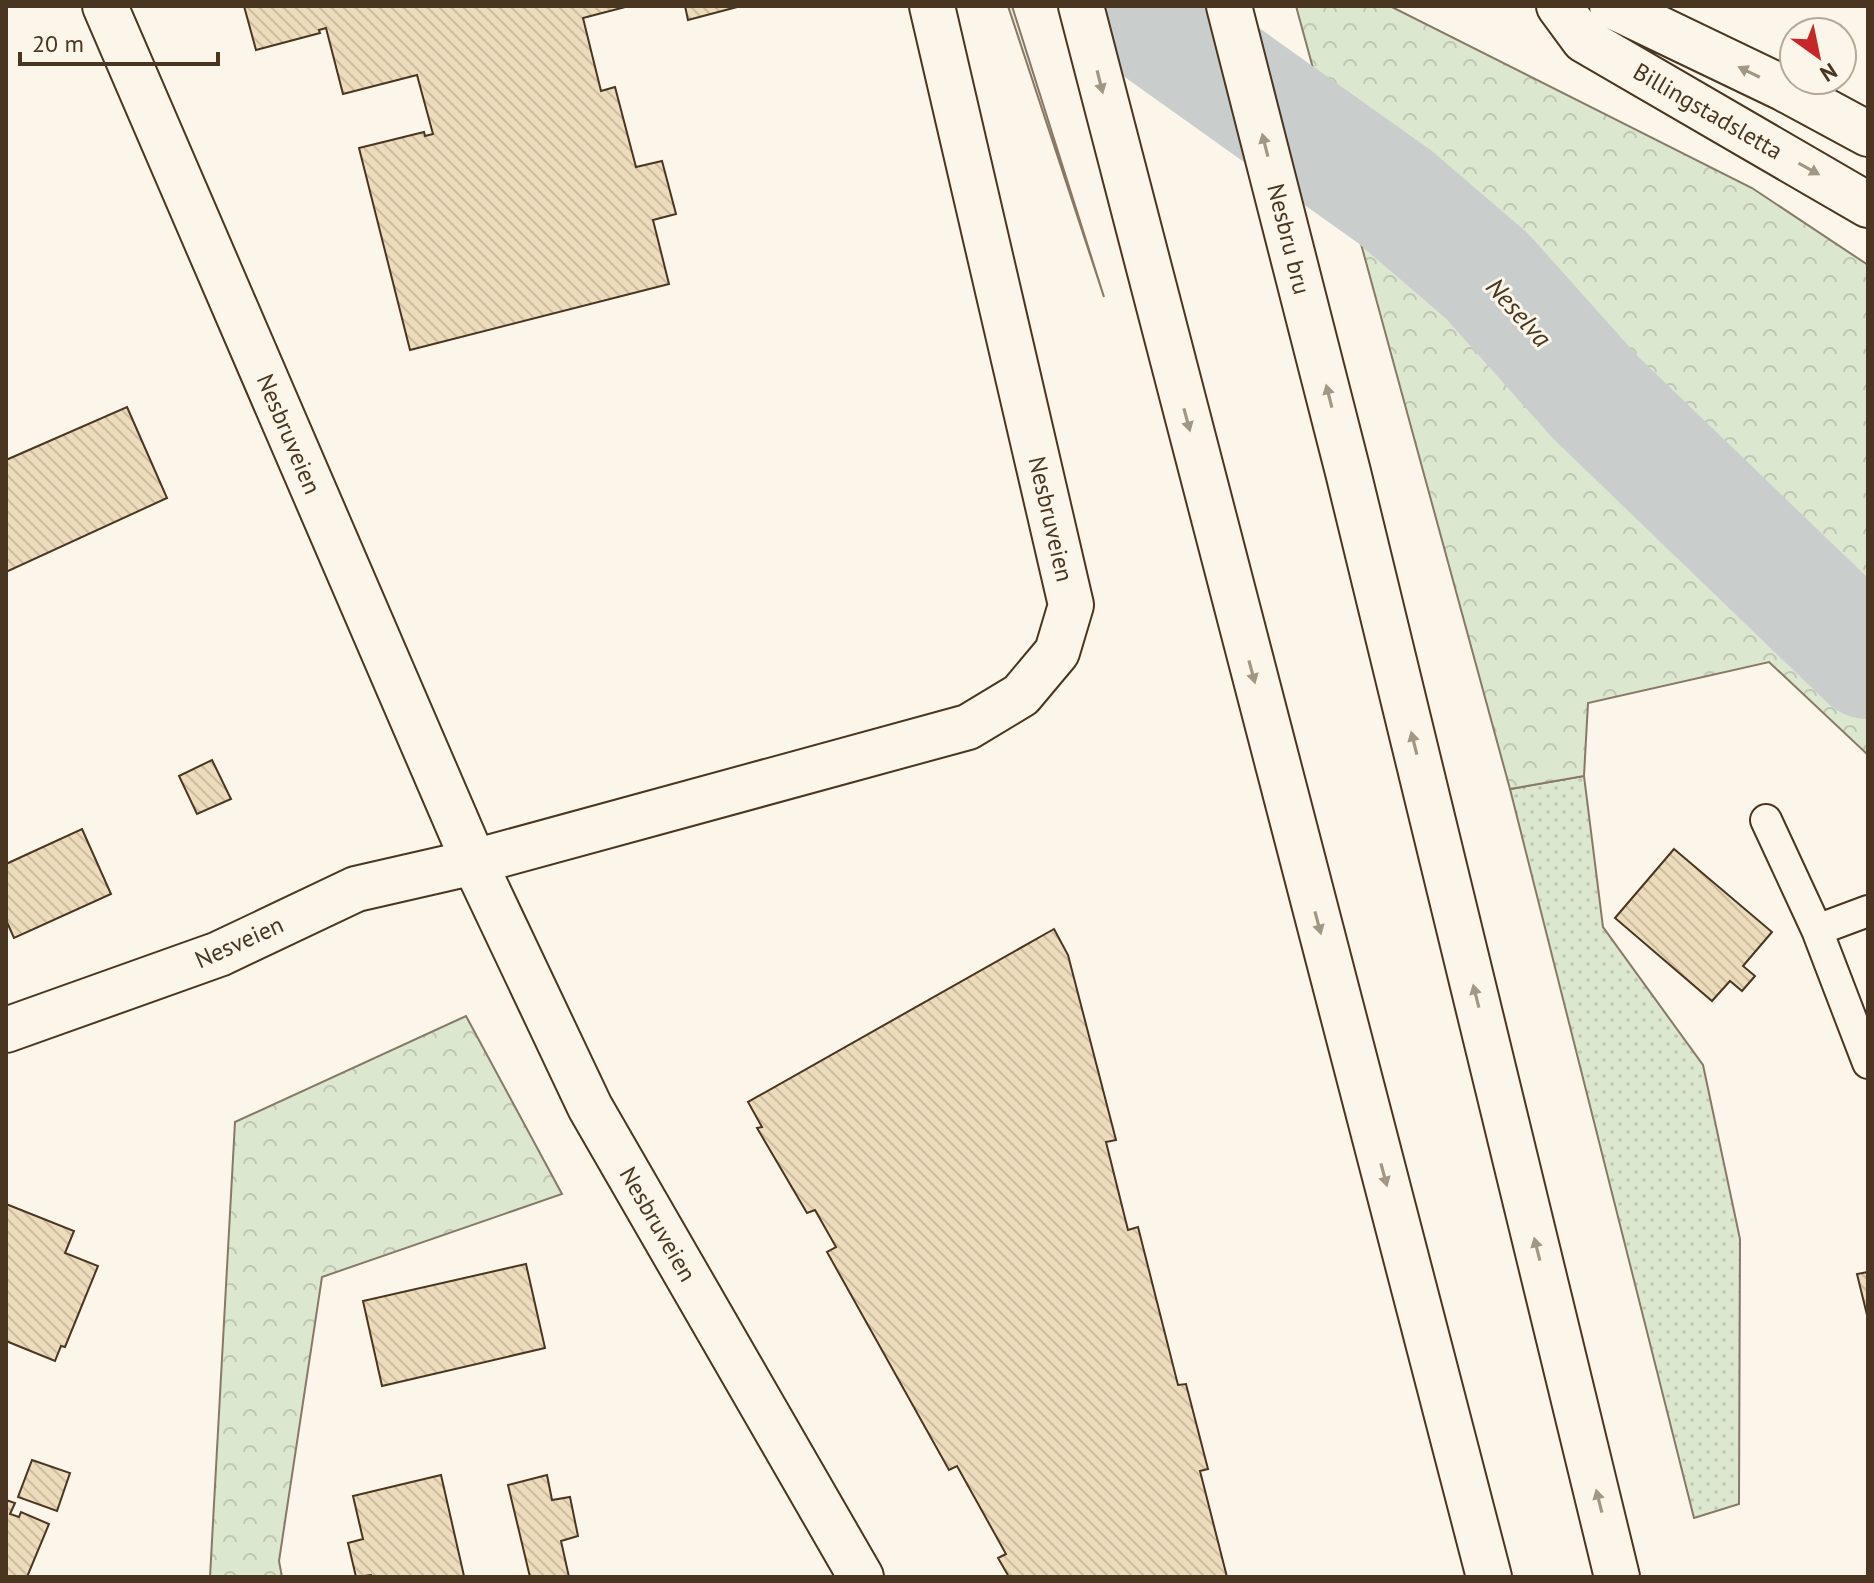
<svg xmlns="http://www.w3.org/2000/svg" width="1874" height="1583" viewBox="0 0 1874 1583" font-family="'PT Sans',sans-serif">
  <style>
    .grass { fill: url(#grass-dots); stroke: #887966; stroke-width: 2 }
    .forest { fill: url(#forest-crowns); stroke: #887966; stroke-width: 2 }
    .parking { fill: #ede7d9; stroke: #887966; stroke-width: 2 }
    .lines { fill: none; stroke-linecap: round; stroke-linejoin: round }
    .river { stroke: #c9cecd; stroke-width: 118 }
    .building { fill: url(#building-back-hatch); stroke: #4a3520; stroke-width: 2 }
    .service-casing { stroke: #4a3520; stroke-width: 34 }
    .minor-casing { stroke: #4a3520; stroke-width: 48 }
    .tertiary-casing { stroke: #4a3520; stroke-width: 48 }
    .secondary-casing { stroke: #4a3520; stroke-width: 48 }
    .motorway-casing { stroke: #4a3520; stroke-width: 48 }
    .service { stroke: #fbf6e9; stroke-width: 30 }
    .minor { stroke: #fbf6e9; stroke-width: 44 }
    .tertiary { stroke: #fbf6e9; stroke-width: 44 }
    .secondary { stroke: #fbf6e9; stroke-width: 44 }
    .motorway { stroke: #fbf6e9; stroke-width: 44 }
    .oneway { fill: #a29684 }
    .labels { text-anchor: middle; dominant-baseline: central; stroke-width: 6; stroke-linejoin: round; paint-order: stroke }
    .street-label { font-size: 24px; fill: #4a3520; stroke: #fbf6e9 }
    .water-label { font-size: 26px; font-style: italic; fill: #4a3520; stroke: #fbf6e9 }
  </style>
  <defs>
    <pattern id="grass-dots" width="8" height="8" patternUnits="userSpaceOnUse" patternTransform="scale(2)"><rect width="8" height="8" fill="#dce7d0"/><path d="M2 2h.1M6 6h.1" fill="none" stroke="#bec7b2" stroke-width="1.8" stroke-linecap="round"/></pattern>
    <pattern id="forest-crowns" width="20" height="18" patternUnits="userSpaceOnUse" patternTransform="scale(2)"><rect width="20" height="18" fill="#dce7d0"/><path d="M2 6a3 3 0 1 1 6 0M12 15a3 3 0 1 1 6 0" fill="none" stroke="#bec7b2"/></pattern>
    <pattern id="building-back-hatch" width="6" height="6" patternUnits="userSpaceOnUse" patternTransform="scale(2)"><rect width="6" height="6" fill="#ecdcbc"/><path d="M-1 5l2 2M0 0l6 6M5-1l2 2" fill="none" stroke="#ccbda1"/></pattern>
  </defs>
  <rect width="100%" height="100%" fill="#fbf6e9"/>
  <!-- grass -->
  <path class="grass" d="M1584,776L1603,927L1703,1065L1740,1239L1739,1504L1694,1518L1510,789Z"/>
  <!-- forest -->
  <path class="forest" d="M1296,6H1390L1752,188L1868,265V755L1769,662L1588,703L1584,776L1510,789Z
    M466,1016L562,1194L322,1277L279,1561L282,1577H210L235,1122Z"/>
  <!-- parking -->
  <path class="parking" d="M1008,6H1012L1104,297Z"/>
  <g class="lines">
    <!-- river -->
    <path class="river" d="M1133,6L1163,32L1395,197L1487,276L1596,398L1868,660"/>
  </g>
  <!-- building -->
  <path class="building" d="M244,6H629L583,18L601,91L615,87L636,167L662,161L676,214L653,220L669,284L410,350L359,148L424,132L425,136L433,134L417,75L343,94L326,28L319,30L320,33L256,50Z
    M685,6H741L688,20Z
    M127,407L167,498L6,572V460Z
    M212,760L231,799L197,814L179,776Z
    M82,829L111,894L14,938L6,920V864Z
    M1674,849L1772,932L1743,966L1755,976L1742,991L1730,981L1712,1001L1615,918Z
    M1054,929L1068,955L1116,1140L1106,1142L1128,1230L1138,1227L1178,1385L1186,1384L1208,1469L1200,1471L1227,1577H1009L998,1558L1006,1554L957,1466L949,1470L827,1252L836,1247L815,1210L807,1213L757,1128L762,1127L748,1102Z
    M6,1204L74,1231L65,1253L98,1266L65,1347L61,1346L55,1361L6,1341Z
    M526,1264L545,1348L382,1386L363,1301Z
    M1868,1272V1319L1857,1274Z
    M32,1460L70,1473L57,1511L18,1497Z
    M441,1475L464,1576L372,1577L371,1575L356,1577L348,1543L363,1539L353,1496Z
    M547,1475L552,1500L570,1497L578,1536L561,1541L569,1577H530L508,1485Z
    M6,1500L15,1503L10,1514L19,1517L21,1512L49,1524L27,1577H6Z"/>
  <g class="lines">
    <defs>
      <path id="service" d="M1766,820L1817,930L1868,1063
        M1817,930L1868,911"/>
      <path id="minor" d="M6,1030L219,954L356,889L474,862L968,727L1021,695L1057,652L1071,605L932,6"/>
      <path id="tertiary" d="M105,6L474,862L590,1107L861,1577"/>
      <path id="secondary" d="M1559,6L1584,40L1868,205
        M1612,6L1783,88L1868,134"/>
      <path id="motorway" d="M1081,6L1489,1577
        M1229,6L1348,472L1617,1577"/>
    </defs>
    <!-- service casing -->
    <use href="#service" class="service-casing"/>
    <!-- minor casing -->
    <use href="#minor" class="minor-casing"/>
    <!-- tertiary casing -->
    <use href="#tertiary" class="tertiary-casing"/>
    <!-- secondary casing -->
    <use href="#secondary" class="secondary-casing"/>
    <!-- motorway casing -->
    <use href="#motorway" class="motorway-casing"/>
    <!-- service -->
    <use href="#service" class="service"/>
    <!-- minor -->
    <use href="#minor" class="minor"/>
    <!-- tertiary -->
    <use href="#tertiary" class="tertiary"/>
    <!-- secondary -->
    <use href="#secondary" class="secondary"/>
    <!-- motorway -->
    <use href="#motorway" class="motorway"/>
  </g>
  <!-- one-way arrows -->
  <defs><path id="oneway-solid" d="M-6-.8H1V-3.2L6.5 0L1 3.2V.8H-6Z" transform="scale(2)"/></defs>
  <g class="oneway">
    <use href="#oneway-solid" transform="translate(1749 72) rotate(-154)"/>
    <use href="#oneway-solid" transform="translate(1100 82) rotate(76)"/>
    <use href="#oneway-solid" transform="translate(1265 145) rotate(-104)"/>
    <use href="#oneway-solid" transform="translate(1809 169) rotate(29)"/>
    <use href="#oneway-solid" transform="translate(1329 396) rotate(-104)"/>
    <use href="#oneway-solid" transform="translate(1187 420) rotate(75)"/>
    <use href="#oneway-solid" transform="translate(1252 672) rotate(75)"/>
    <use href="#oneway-solid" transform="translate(1414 743) rotate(-104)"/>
    <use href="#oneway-solid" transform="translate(1318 923) rotate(75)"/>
    <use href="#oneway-solid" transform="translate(1476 996) rotate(-104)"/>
    <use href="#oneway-solid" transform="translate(1384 1175) rotate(75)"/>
    <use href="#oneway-solid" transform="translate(1537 1249) rotate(-104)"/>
    <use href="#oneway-solid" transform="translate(1599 1501) rotate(-104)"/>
  </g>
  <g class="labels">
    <!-- street labels -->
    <g class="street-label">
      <text transform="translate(1708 111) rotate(30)">Billingstadsletta</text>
      <text transform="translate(1289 239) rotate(76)">Nesbru bru</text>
      <text transform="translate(289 434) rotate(67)">Nesbruveien</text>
      <text transform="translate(1051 519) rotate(77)">Nesbruveien</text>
      <text transform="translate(239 942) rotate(-24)">Nesveien</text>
      <text transform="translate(658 1224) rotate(60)">Nesbruveien</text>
    </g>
    <!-- water labels -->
    <g class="water-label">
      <text transform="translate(1519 312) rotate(48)">Neselva</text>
    </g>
  </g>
  <!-- border -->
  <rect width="1874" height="1583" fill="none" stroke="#4a3520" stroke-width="16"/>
  <!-- north arrow -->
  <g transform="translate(1818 56) rotate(147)"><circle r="38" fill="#fbf6e9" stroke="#b4a999" stroke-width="2"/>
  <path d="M0-6L14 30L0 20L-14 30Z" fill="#c62828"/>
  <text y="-12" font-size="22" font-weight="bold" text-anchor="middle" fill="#4a3520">N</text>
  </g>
  <!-- scale -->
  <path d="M20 52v12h198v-12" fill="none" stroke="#4a3520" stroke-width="4"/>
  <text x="32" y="52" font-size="24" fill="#4a3520" stroke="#fbf6e9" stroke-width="6" paint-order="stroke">20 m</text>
</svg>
